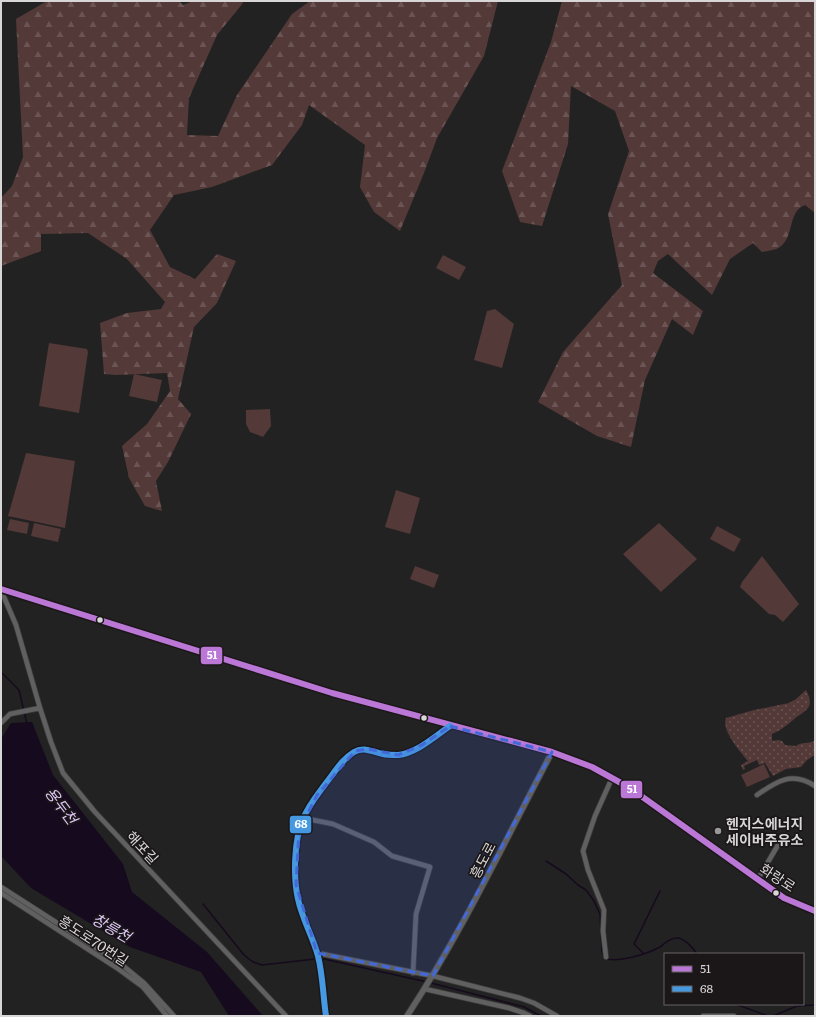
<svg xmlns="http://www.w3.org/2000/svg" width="816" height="1017" viewBox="0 0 816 1017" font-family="Literata,'Noto Sans KR',serif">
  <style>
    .grass { fill: url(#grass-dots) }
    .forest { fill: url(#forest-firs) }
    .park { fill: #533938 }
    .water { fill: #150a1e }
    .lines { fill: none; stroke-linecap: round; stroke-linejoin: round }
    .stream { stroke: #150a1e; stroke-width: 1.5 }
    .minor-casing { stroke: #3d3c3d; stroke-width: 6 }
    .tertiary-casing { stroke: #3d3c3d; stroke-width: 7 }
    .secondary-casing { stroke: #3d3c3d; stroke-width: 8 }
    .minor { stroke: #616060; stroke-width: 4.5 }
    .tertiary { stroke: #616060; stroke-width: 5.5 }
    .secondary { stroke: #5e5a5b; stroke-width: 6 }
    .bus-1-casing { stroke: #1b1719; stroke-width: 9 }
    .bus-2-casing { stroke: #1b1719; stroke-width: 9 }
    .bus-1 { stroke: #ba77d6; stroke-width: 6 }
    .bus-2 { stroke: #4699e1; stroke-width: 6 }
    .marked { fill: #4369d8; fill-opacity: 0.2; stroke: #4369d8; stroke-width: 3; stroke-dasharray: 8 5; stroke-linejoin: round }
    .bus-dot { fill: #d9d6d8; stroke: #1b1719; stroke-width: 1.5 }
    .poi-dot { fill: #999798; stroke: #1b1719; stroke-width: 1.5 }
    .labels { text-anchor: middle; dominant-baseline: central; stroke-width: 3.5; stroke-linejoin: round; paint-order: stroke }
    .poi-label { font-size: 14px; font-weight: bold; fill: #d9d6d8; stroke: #1b1719; text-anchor: start }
    .street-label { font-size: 14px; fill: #d9d6d8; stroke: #1b1719 }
    .water-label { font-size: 15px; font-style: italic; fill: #dfc6f9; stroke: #1b1719 }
    .line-badge { stroke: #1b1719; stroke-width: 1.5 }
    .badge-label { font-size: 11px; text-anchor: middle; font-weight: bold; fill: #fff }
  </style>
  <defs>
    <pattern id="grass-dots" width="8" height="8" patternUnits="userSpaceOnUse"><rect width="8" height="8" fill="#533938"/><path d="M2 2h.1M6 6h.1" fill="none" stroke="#6b5554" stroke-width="1.8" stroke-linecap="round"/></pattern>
    <pattern id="forest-firs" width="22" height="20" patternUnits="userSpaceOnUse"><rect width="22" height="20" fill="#533938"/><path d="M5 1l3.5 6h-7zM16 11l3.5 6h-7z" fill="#6b5554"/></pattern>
  </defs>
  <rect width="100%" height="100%" fill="#232222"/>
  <!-- grass -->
  <path class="grass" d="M806,690C816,709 805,710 793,720C786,726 781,730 772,734V740L773,741L778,740L782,741L785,745L796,746C802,741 809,745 815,740V755L807,760L801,767L786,769L773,776L765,763L759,765L757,760L744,766L745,769L743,770L741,765L748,761C740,751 721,730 726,718L754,710L789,703L796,699Z"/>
  <!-- forest -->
  <path class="forest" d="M47,1H179L183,5L193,1H242L243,3L217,35L189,98L187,135L218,136L237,95L292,14L310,1H498L484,56L437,138L424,173L400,231L374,212L360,187L365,145L309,105L302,125L272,165L212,187L174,195L150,230L170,267L195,279L217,254L236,261L217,303L194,327L178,399L191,414L168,462L156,481L162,511L145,506L129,478L122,446L147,424L170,391L167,373L115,375L104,374L100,323L127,313L161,309L165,302L127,259L88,233L41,234V251L1,266V198L12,186L23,157L16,19Z
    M562,1H815V213L805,205C787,212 795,236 780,247C776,250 767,251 762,252L753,243L730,259L712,295L668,254L658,261L653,273L703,311L693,335L672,319L645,380L631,447L597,436L538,402L563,352L622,285L608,214L629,151L615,111L571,86L568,144L542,226L520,222L502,171L551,42Z"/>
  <!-- park -->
  <path class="park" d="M443,255L466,267L459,280L436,268Z
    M495,309L514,324L502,368L474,360L487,311Z
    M49,343L87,349L88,352L79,413L39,406Z
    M134,374L162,380L157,402L129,396Z
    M270,409L271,426L263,437L250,432L246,424V410Z
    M26,453L75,461L65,528L8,516Z
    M396,490L420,498L410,534L385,527Z
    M10,519L29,523L27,534L7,530Z
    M34,523L61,529L58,542L31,536Z
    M659,523L697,559L661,592L623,554Z
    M717,526L741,539L734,552L710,539Z
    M762,556L799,604L783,622L775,615L769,614L740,587L742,582Z
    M415,566L439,575L434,588L410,579Z
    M764,764L770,777L747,787L741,775Z"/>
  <!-- water -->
  <path class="water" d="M32,722L53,775L123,864L132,892L207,952L263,1016H229L201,972L130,947L31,888L1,856V739L11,723Z"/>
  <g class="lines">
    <!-- stream -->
    <path class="stream" d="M1,672L19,690L27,724
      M546,861L566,874L578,885L586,890L594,901L600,914L602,951L603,955L606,959C621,962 647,954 660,947C664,944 670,938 676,938C684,937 693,948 697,954
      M203,904L244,955L253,962L262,965L315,959H324L427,982
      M643,953L634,944L660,891
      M431,983L524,1007L541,1016
      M735,1004L768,1016
      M773,1016L797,1006L815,1005"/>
    <defs>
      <path id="minor" d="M1,590L16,625L40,708L51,742L63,773L95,812L286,1016
        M1,723L10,714L40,708
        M757,795C777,781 792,771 815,786
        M303,818L333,824L374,842L392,856L430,867L416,914L413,973
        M758,879L778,845
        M1,887L121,964L144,983L174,1016
        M1,893L117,968L143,987L167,1016
        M317,953L433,976L520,998L534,1003L557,1016
        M606,957L603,931L604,910L588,870L583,851L595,816L612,778
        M425,989L509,1008L524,1013L530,1016
        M326,1016C323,996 323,976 318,956C313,937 302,919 298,899C293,877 294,839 303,819C308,806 318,794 326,783C334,773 342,759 354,752C364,746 372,752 383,754C387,755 393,755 398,755C417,753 435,736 450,726
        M703,1016H734"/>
      <path id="tertiary" d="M407,1016C462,932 505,841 552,752"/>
      <path id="secondary" d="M1,589L332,693L552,752L592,767L630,788L784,898L815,911"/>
    </defs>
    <!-- minor casing -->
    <use href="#minor" class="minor-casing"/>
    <!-- tertiary casing -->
    <use href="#tertiary" class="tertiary-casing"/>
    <!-- secondary casing -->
    <use href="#secondary" class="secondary-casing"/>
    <!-- minor -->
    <use href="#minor" class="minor"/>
    <!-- tertiary -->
    <use href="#tertiary" class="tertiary"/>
    <!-- secondary -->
    <use href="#secondary" class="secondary"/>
    <defs>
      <path id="bus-1" d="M1,589L332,693L552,752L592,767L630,788L784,898L815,911"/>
      <path id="bus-2" d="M326,1016C323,996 323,976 318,956C313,937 302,919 298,899C293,877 294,839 303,819C308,806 318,794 326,783C334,773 342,759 354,752C364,746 372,752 383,754C387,755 393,755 398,755C417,753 435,736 450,726"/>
    </defs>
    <!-- bus-1 casing -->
    <use href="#bus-1" class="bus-1-casing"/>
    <!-- bus-2 casing -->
    <use href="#bus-2" class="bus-2-casing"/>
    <!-- bus-1 -->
    <use href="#bus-1" class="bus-1"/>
    <!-- bus-2 -->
    <use href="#bus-2" class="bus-2"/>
  </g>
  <!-- marked area -->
  <path class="marked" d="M450,726L552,752L433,976L317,953L296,885L299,831L317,795L355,751L368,749L398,755L422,745Z"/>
  <!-- markers -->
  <g class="bus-dot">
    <circle cx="100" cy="620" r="3.5"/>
    <circle cx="424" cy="718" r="3.5"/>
    <circle cx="776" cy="893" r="3.5"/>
  </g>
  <circle class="poi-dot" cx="718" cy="831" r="4"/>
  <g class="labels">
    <!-- poi labels -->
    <g class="poi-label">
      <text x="726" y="823">헨지스에너지<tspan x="726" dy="16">세이버주유소</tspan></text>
    </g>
    <!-- street labels -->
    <g class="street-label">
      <text transform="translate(143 847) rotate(47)">해포길</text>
      <text transform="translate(482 860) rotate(-62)">흥도로</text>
      <text transform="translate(778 877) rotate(33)">화랑로</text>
      <text transform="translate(94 940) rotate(33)">흥도로70번길</text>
    </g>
    <!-- water labels -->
    <g class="water-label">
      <text transform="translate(62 805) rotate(53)">용두천</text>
      <text transform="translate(112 927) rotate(30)">창릉천</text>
    </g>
  </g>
  <g class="line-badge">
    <rect x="200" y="646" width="23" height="19" rx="4" fill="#ba77d6"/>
    <rect x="620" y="780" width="23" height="19" rx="4" fill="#ba77d6"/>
    <rect x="289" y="815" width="23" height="19" rx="4" fill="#4699e1"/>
  </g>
  <g class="badge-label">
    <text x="212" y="659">51</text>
    <text x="632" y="793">51</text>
    <text x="301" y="828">68</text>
  </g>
  <!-- border -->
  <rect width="816" height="1017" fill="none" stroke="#d9d6d8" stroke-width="4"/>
  <!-- legend -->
  <rect x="664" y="953" width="140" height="52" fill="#1b1719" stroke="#676365"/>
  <rect x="672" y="966" width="20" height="6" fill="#ba77d6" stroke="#676365"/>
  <text x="700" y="973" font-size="12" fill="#d9d6d8">51</text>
  <rect x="672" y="986" width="20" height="6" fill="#4699e1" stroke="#676365"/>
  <text x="700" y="993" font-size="12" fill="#d9d6d8">68</text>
</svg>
